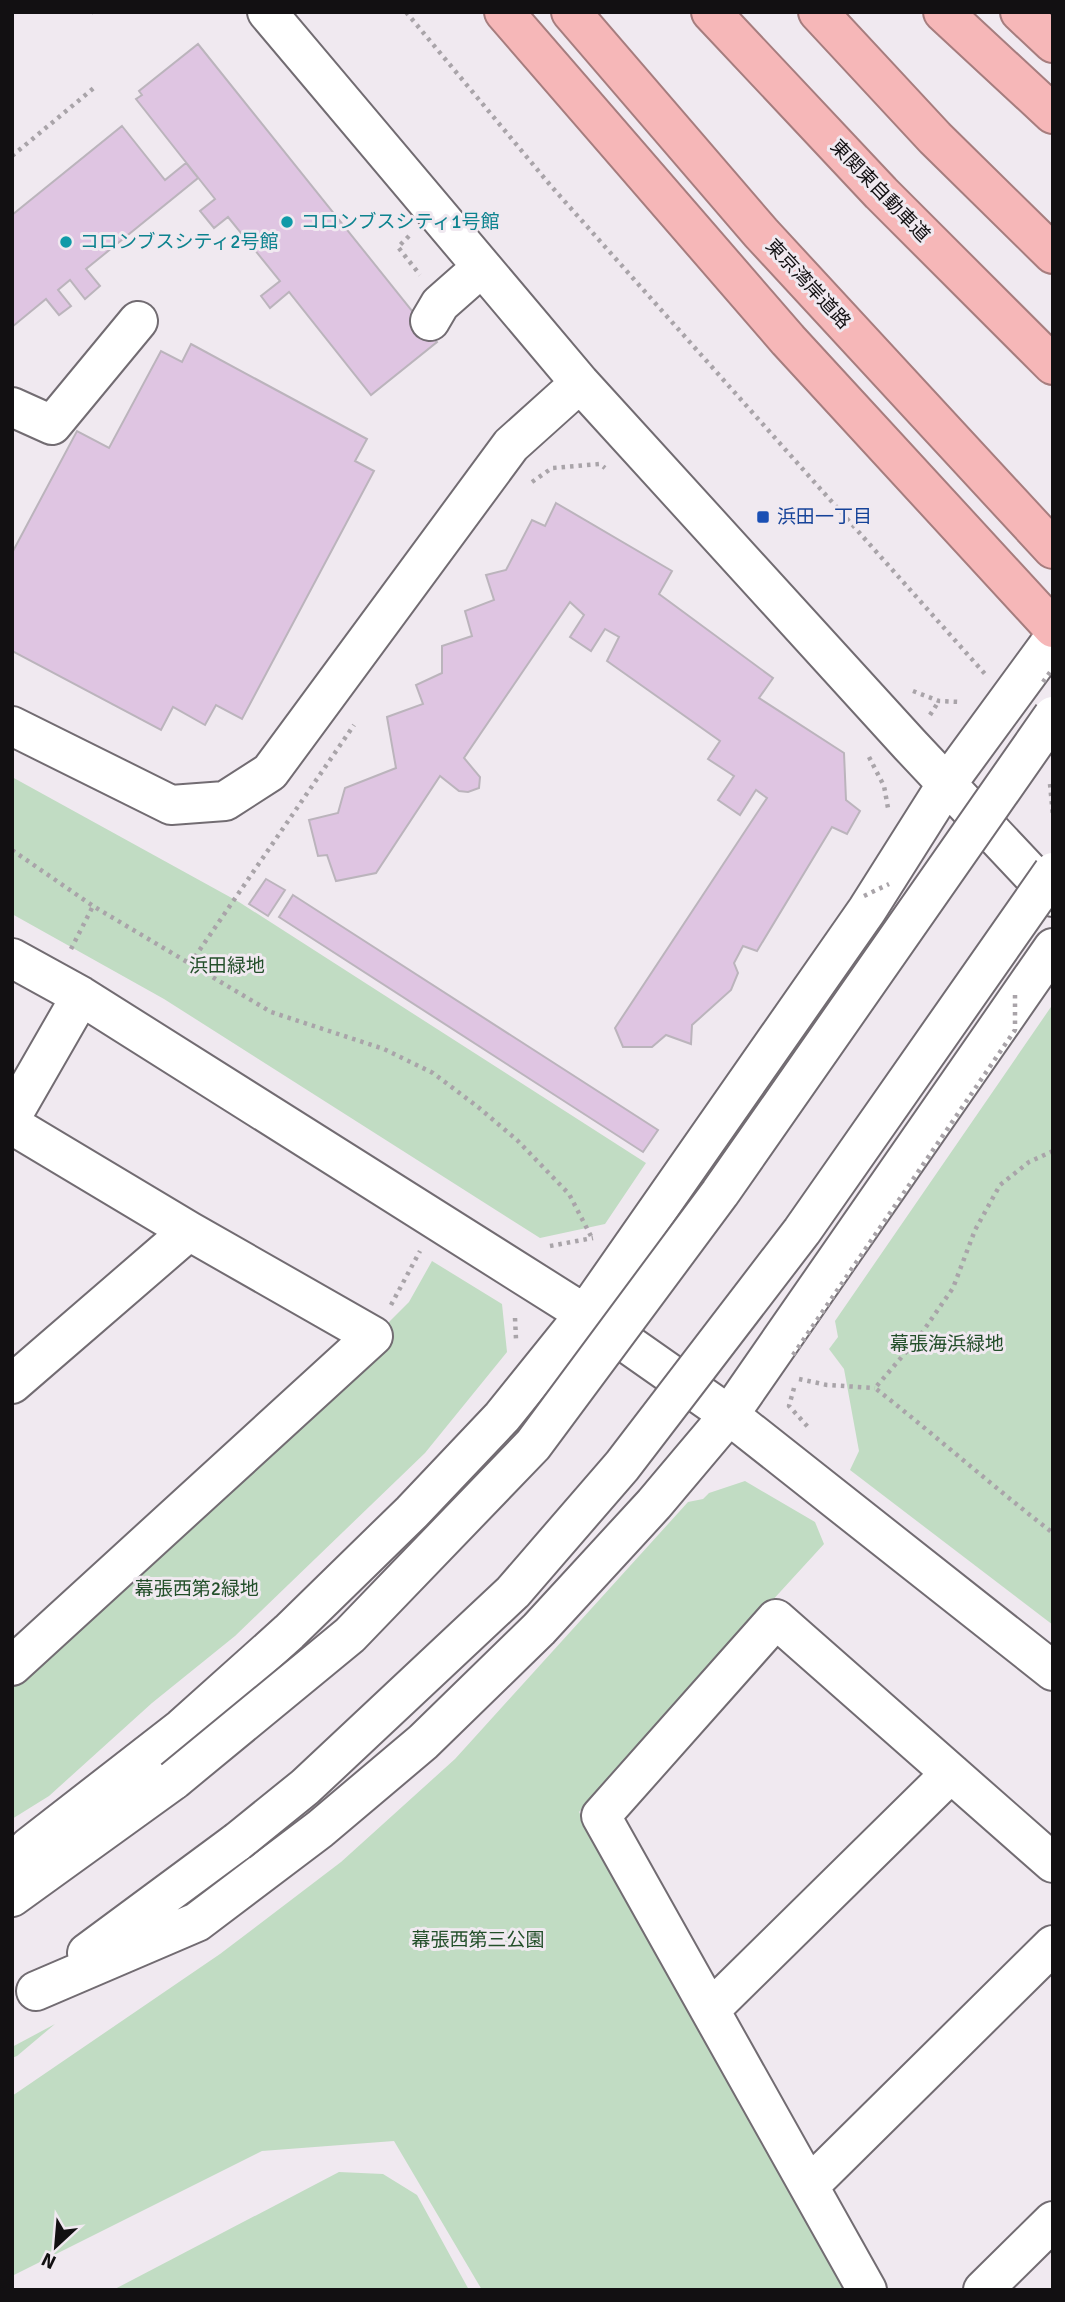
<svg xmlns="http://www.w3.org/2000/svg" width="1065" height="2302" viewBox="0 0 1065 2302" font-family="Signika,'Noto Sans JP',sans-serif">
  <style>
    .green { fill: #c1dcc3 }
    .building { fill: #dfc5e2; stroke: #bbb4bc; stroke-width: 2 }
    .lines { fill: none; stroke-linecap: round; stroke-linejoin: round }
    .minor-casing { stroke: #726c72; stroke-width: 42 }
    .highway-casing { stroke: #a67d7e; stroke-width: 42 }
    .path { stroke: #a9a4a9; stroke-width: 4.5; stroke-dasharray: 3.5 5; stroke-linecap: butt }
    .minor { stroke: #fff; stroke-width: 38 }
    .highway { stroke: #f6b7b8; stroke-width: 38 }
    .minor-bridge-casing { stroke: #726c72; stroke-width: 42; stroke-linecap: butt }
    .path-bridge { stroke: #a9a4a9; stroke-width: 4.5; stroke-dasharray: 3.5 5; stroke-linecap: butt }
    .minor-bridge { stroke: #fff; stroke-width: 38 }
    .culture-dot { fill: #0f9aa8; stroke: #f0e9f0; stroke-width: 2.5 }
    .transit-dot { fill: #1a4fb4; stroke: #f0e9f0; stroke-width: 2.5 }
    .labels { text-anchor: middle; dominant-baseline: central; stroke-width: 6; stroke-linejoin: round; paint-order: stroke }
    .street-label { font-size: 19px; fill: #121012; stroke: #f0e9f0 }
    .culture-label { font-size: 19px; fill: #0d838f; stroke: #f0e9f0; text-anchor: start }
    .transit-label { font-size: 19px; fill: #164399; stroke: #f0e9f0; text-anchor: start }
    .park-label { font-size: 19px; fill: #234f2a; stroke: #f0e9f0 }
  </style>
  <rect width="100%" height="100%" fill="#f0e9f0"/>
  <!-- green -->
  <path class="green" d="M12,777L239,902L646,1163L605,1224L540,1238L164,999L12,914Z
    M1053,1004V1625L850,1470L859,1451L844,1369L829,1349L838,1337L835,1321Z
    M432,1261L502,1304L507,1352L425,1453L235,1636L152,1703L49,1796L12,1819V1672L273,1438L409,1302Z
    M745,1481L815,1522L824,1544L579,1812L845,2290H482L394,2141L262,2151L12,2276V2096L220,1954L341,1862L455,1759L688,1502L703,1499L709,1493Z
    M55,2024L17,2056L12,2058V2047Z
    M339,2172L383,2174L417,2195L469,2290H113Z"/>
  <!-- building -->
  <path class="building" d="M198,44L437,342L371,395L289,292L270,308L261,296L280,281L228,217L214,228L200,211L215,199L136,99L142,95L139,91Z
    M122,126L165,180L186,163L198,178L86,269L100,286L85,299L70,280L58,290L71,306L59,315L46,299L12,327V215Z
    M191,344L367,439L355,461L374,471L242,719L216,705L205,725L173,707L161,730L12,651V553L77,431L109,448L161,351L182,362Z
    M556,503L672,571L659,594L773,678L759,698L844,753L846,800L860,811L847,834L832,827L757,951L743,946L734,963L738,973L731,990L692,1025L691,1044L666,1035L652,1047H623L615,1028L767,798L756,790L740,815L718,800L734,776L708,759L720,741L607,661L619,637L605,629L591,651L570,637L584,615L570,602L464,758L480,777L479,788L468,792L459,791L440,776L376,873L336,881L327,855L318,856L309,820L338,813L345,788L396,768L387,717L423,704L416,685L442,673V646L472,636L465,611L494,600L486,575L506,570L532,520L545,526Z
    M266,879L285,890L268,916L249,904Z
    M293,895L658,1130L643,1152L279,917Z"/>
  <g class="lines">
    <defs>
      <path id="minor" d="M267,12L580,383L910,745L1053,897
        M430,321L440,304L482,267
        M12,407L52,425L138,321
        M12,726L171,805L225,801L270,772L511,445L580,383
        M12,958L81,996L585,1314L729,1415L1053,1671
        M12,1116L81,996
        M12,1125L189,1231L373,1336L12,1666
        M12,1384L189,1231
        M12,1870L29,1847L182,1728L289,1632L412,1512L502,1417L585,1314L867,910L946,785L1053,639
        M12,1897L174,1780
        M87,1953L237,1842
        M36,1991L197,1922L320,1829L423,1742L539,1629L654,1504L729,1415L1053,948
        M710,2010L951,1773
        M809,2186L1053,1945
        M867,2290L601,1816L776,1619L1053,1863
        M983,2290L1053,2221"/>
      <path id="highway" d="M504,12L788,340L1053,628
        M571,12L761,233L1053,549
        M711,12L881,193L1053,365
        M818,12L935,138L1053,254
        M943,12L1053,114
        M1020,12L1053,43"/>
    </defs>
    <!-- minor casing -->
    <use href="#minor" class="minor-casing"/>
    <!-- highway casing -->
    <use href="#highway" class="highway-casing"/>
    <!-- path -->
    <path class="path" d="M406,12L551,186L985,674
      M91,13L92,12
      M12,156L95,87
      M409,236L398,247L420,275
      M532,482L552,468L600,464L605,468
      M913,691L939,701L962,702
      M930,715L939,701
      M869,757L884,786L888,808
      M1050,784L1053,816
      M12,850L93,906L271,1012L384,1049L433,1073L478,1107L517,1140L569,1194L593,1240
      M71,949L93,906
      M190,964L354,725
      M1053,1151L1029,1162L1000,1185L975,1230L953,1288L919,1337L875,1388C935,1435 992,1486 1053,1533
      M550,1246L593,1238
      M391,1305L420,1251
      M515,1318L516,1339
      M799,1379L827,1385L875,1388
      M794,1388L789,1406L808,1427"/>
    <!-- minor -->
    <use href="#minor" class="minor"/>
    <!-- highway -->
    <use href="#highway" class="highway"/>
    <defs>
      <path id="minor-bridge" d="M174,1780L350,1635L533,1445L720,1193L1053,716
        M237,1842L305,1787L513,1592L622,1466L802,1231L1053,872"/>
    </defs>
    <!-- minor-bridge casing -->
    <use href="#minor-bridge" class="minor-bridge-casing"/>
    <!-- path-bridge -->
    <path class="path-bridge" d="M1043,682L1053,668
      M864,896L889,884
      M793,1355L1015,1030V990"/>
    <!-- minor-bridge -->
    <use href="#minor-bridge" class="minor-bridge"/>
  </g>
  <!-- markers -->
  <g class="culture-dot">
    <circle cx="287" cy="222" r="7"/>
    <circle cx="66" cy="242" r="7"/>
  </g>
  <rect class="transit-dot" x="756" y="510" width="14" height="14" rx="3.5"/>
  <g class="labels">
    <!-- street labels -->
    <g class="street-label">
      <text transform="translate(880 191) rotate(46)">東関東自動車道</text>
      <text transform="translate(808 284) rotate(47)">東京湾岸道路</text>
    </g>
    <!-- culture labels -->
    <g class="culture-label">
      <text x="301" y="222">コロンブスシティ1号館</text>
      <text x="80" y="242">コロンブスシティ2号館</text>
    </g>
    <!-- transit labels -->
    <g class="transit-label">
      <text x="777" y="517">浜田一丁目</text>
    </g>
    <!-- park labels -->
    <g class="park-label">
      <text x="227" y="966">浜田緑地</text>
      <text x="947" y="1344">幕張海浜緑地</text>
      <text x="197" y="1589">幕張西第2緑地</text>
      <text x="478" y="1940">幕張西第三公園</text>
    </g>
  </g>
  <!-- border -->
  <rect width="1065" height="2302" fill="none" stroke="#121012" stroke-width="28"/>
  <!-- north arrow -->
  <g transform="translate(56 2246) rotate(206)" stroke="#f0e9f0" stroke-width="5" paint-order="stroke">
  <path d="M0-5L12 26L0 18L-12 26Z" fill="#121012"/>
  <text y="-10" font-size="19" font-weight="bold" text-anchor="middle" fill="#121012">N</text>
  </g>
</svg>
